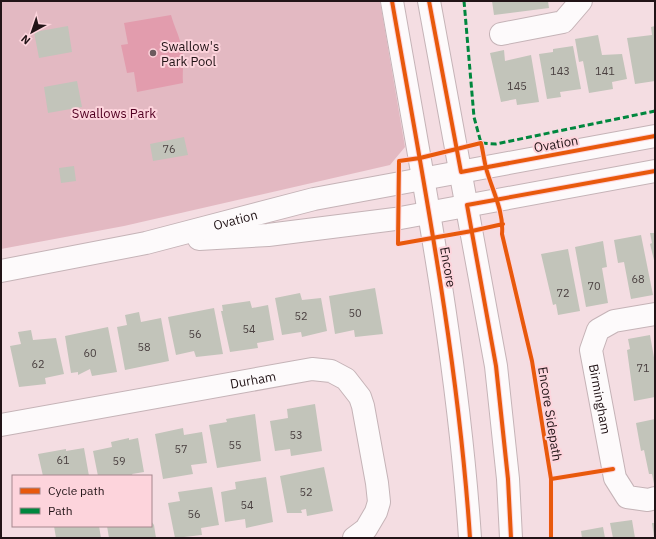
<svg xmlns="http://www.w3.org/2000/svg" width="656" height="539" viewBox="0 0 656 539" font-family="'IBM Plex Sans',sans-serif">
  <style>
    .green { fill: #e3b9c2 }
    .water { fill: #e29cad }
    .building { fill: #c2c4ba }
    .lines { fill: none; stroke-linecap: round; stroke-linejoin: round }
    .minor-casing { stroke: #c5b3b7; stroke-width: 24 }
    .minor { stroke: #fdfafb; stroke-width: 22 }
    .quiet { stroke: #00873e; stroke-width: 3; stroke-dasharray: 6 3; stroke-linecap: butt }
    .cycleway-casing { stroke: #fdd4dc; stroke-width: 6 }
    .cycleway { stroke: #e8590c; stroke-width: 4 }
    .poi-dot { fill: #6c5a5e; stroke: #fdd4dc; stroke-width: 1.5 }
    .labels { text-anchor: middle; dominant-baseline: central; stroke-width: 4; stroke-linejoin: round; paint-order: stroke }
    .number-label { font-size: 11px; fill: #4a4040 }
    .poi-label { font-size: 13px; fill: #221417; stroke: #fdd4dc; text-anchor: start }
    .park-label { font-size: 13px; fill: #530022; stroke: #fdd4dc }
    .street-label { font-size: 13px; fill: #221417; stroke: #fdd4dc }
  </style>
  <rect width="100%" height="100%" fill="#f4dde2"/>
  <!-- green -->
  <path class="green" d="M1,1H380L405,147L390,165L124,226L1,249Z"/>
  <!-- water -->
  <path class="water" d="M171,15C174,26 179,35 181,45C185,58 182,71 183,83L137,92L134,72L127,73L121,45L128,44L124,23Z"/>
  <!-- building -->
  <path class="building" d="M492,1H548L549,8L494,15Z
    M68,26L72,52L39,58L34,32Z
    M655,26V81L635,84L627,38L652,35L651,27Z
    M598,35L602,55L622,54L627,79L612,82L613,89L589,93L583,61L579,62L575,39Z
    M573,46L581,89L560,92L561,97L547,99L539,54L553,52V49Z
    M504,50L505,61L531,55L539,102L517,105L516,99L501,102L490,53Z
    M77,81L82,107L48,113L44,87Z
    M184,137L188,155L153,161L150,144Z
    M74,166L76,181L61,183L59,168Z
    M650,233H655V264L650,244L652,243Z
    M641,235L653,295L631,299L624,262L618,263L614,240Z
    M603,241L607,267L602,268L608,303L586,307L575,247Z
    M568,249L580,311L558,315L556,304L553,305L541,254Z
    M375,288L383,334L355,337L354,330L335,334L329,296Z
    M300,293L302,300L321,298L327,331L302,337L301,332L282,335L275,298Z
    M250,301L252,308L268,305L274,340L257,343L258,348L230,352L221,311H223L222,305Z
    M214,308L223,354L196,357L194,351L176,355L168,317Z
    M139,312L141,322L161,318L169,361L125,370L117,327L127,325L125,315Z
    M108,327L117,372L92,376L90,369L78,375V372L71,373L65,336Z
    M31,330L33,340L56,338L64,374L45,378L46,384L19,387L10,346L21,344L18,332Z
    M650,335L655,363V397L634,401L627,350L630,349L628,339Z
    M315,404L322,451L291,456L290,449L275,451L270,421L288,418L287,409Z
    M255,414L261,461L217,468L209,425L227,422L226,419Z
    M655,419V483L654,484L652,474H649L644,450L641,451L636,423Z
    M183,428L184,435L202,432L207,463L191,465L193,474L163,479L155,434Z
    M129,438V440L138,438L144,472L132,474L133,476H98L93,451L112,447L111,442Z
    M84,448L89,476H43L38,454L66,449V451Z
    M324,467L333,511L307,516L306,509L301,510L302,513H287L280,476Z
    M266,477L273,522L246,528L245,519L225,522L221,492L236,489L235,482Z
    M212,487L219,525L201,528L202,535L175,538L168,503L180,501L178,492Z
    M632,520L635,538H613L610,523Z
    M151,521L154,525L156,538H109L107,526H151Z
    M652,523H655V537H654Z
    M54,526H99L101,538H56Z
    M603,527L605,538H582L581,531Z"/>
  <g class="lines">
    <defs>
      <g id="minor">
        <path d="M392,1C423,179 458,357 470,538"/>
        <path d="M429,1L496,366L508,479L511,538"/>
        <path d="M501,34L563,22L581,1"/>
        <path d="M199,239L268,235L395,219L655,171"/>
        <path id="s1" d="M1,271L146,243L314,199L655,136"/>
        <path id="s2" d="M655,314L614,321L598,330L591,350L615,478L627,497L648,500L655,498"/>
        <path id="s3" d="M1,425L312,369L331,371L346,379L360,397L363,406L377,483L379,502L376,512L366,529L354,538"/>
      </g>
    </defs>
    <!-- minor casing -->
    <use href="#minor" class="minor-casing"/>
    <!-- minor -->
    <use href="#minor" class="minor"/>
    <!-- quiet -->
    <path class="quiet" d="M464,1L474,117L481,143L496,144L655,111"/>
    <defs>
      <path id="cycleway" d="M392,1C423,179 458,357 470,538
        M429,1L461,172L655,136
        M503,224L472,231L398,244L399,161L420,158L481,143C483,151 484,160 486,168C492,190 504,211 502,234L532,361L551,479V538
        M551,479L613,469
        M511,538L508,479L496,366L467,205L655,171"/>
    </defs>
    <!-- cycleway casing -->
    <use href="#cycleway" class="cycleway-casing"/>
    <!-- cycleway -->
    <use href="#cycleway" class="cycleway"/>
  </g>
  <!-- markers -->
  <circle class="poi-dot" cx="153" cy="53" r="4"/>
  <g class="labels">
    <!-- number labels -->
    <g class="number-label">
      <text x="560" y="71">143</text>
      <text x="605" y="71">141</text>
      <text x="517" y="86">145</text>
      <text x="169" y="149">76</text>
      <text x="638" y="279">68</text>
      <text x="594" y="286">70</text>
      <text x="563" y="293">72</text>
      <text x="355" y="313">50</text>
      <text x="301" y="316">52</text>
      <text x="249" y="329">54</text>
      <text x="195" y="334">56</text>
      <text x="144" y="347">58</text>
      <text x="90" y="353">60</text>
      <text x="38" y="364">62</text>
      <text x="643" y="368">71</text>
      <text x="296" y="435">53</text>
      <text x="235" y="445">55</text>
      <text x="181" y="449">57</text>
      <text x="63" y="460">61</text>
      <text x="119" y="461">59</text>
      <text x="306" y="492">52</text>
      <text x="247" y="505">54</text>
      <text x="194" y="514">56</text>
    </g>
    <!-- poi labels -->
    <g class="poi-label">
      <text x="161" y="46">Swallow's<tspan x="161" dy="15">Park Pool</tspan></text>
    </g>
    <!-- park labels -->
    <g class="park-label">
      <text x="114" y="113">Swallows Park</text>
    </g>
    <!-- street labels -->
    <g class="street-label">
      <text transform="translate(556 144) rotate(-10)">Ovation</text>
      <text stroke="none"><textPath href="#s1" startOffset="240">Ovation</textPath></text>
      <text transform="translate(448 267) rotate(80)">Encore</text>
      <text stroke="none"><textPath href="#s3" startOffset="256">Durham</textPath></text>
      <text stroke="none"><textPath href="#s2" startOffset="131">Birmingham</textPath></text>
      <text transform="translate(550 414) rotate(81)">Encore Sidepath</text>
    </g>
  </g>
  <!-- border -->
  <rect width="656" height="539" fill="none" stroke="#221417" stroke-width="4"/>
  <!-- legend -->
  <rect x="12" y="475" width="140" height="52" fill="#fdd4dc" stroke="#a5878d"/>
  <rect x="20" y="488" width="20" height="6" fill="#e8590c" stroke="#a5878d"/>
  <text x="48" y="495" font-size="12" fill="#221417">Cycle path</text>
  <rect x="20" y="508" width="20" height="6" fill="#00873e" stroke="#a5878d"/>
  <text x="48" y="515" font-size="12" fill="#221417">Path</text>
  <!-- north arrow -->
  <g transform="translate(32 32) rotate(220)" stroke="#fdd4dc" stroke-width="3" paint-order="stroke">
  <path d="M0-3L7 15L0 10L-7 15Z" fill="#221417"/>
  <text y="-6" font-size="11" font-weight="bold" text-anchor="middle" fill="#221417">N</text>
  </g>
</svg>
